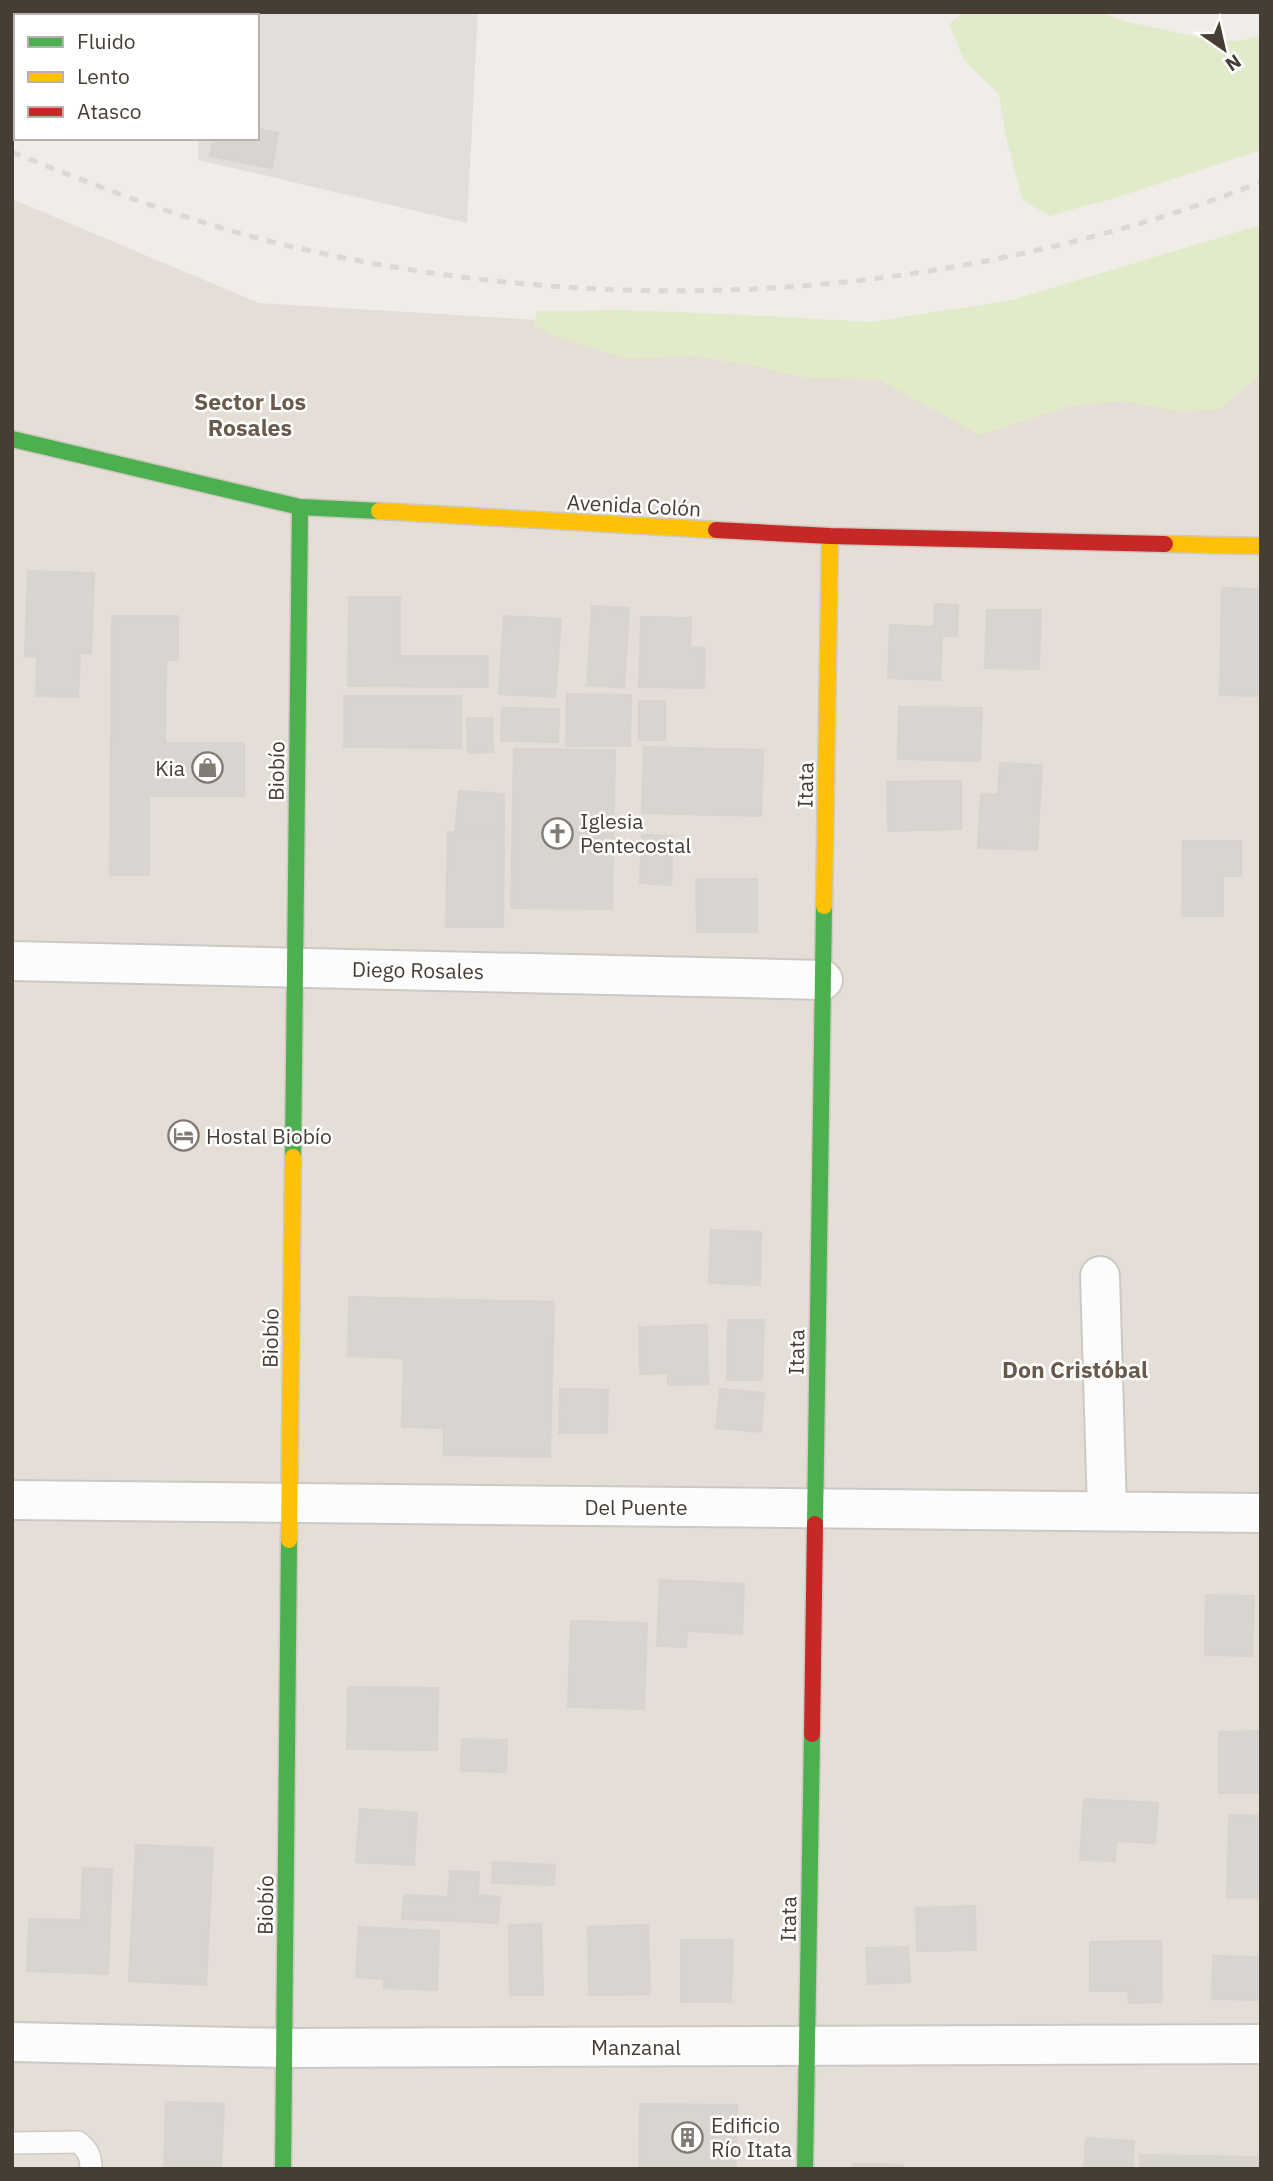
<svg xmlns="http://www.w3.org/2000/svg" width="1273" height="2181" viewBox="0 0 1273 2181" font-family="'IBM Plex Sans',sans-serif">
  <style>
    .residential { fill: #e4ded6 }
    .industrial { fill: #e3deda }
    .green { fill: #e1eac9 }
    .building { fill: #d8d4d0; stroke: #d8d3cf; stroke-width: 2 }
    .lines { fill: none; stroke-linecap: round; stroke-linejoin: round }
    .lane-casing { stroke: #ccc9c5; stroke-width: 24 }
    .street-casing { stroke: #ccc9c5; stroke-width: 42 }
    .fast-casing { stroke: #cfc9c0; stroke-width: 19 }
    .slow-casing { stroke: #cfc9c0; stroke-width: 19 }
    .jam-casing { stroke: #cfc9c0; stroke-width: 19 }
    .lane { stroke: #fdfcfc; stroke-width: 21 }
    .street { stroke: #fdfcfc; stroke-width: 38 }
    .fast { stroke: #4caf50; stroke-width: 16 }
    .slow { stroke: #ffc107; stroke-width: 16 }
    .jam { stroke: #c62828; stroke-width: 16 }
    .rail { stroke: #d9d9d8; stroke-width: 5; stroke-dasharray: 9 9; stroke-linecap: butt }
    .labels { text-anchor: middle; dominant-baseline: central; stroke-width: 5; stroke-linejoin: round; paint-order: stroke }
    .street-label { font-size: 21px; fill: #463d35; stroke: #fff }
    .poi-label { font-size: 21px; fill: #463d35; stroke: #fff; text-anchor: start }
    .neighbourhood-label { font-size: 23px; font-weight: bold; fill: #695a4c; stroke: #fff }
  </style>
  <rect width="100%" height="100%" fill="#f0ede9"/>
  <!-- residential -->
  <path class="residential" d="M12,199L259,303L963,346L1261,253V2169H12Z"/>
  <!-- industrial -->
  <path class="industrial" d="M194,12H478L467,223L198,160V138H257V16H194Z"/>
  <!-- green -->
  <path class="green" d="M964,12H1100L1127,22L1208,39L1240,41L1261,35V150L1121,196L1049,216L1022,199L1005,133L999,94L964,60L949,24Z
    M1261,225V375L1218,410L1181,412L1125,401L1070,406L980,435L879,380L808,378L750,365L692,356L628,359L554,336L534,325L537,311L624,310L748,315L870,322L1012,300Z"/>
  <!-- building -->
  <path class="building" d="M257,129L278,133L272,168L210,156L214,138H257Z
    M28,571L94,573L91,653H80L78,697L36,696L37,657L25,656Z
    M1222,588L1261,589V696L1220,695Z
    M349,597H400V656H488V687L348,686Z
    M935,604L958,605L957,636H942L940,680L888,678L890,625L934,627Z
    M592,606L629,608L624,688L587,685Z
    M987,610H1041L1039,669L985,668Z
    M112,616H178V660H166L165,743H244V796H149V875H110Z
    M504,616L561,619L555,697L499,694Z
    M641,617L691,618L690,647L705,648L704,688L639,687Z
    M567,694L631,695L630,746H566Z
    M344,696H461V748L344,747Z
    M639,701H665V740H639Z
    M899,707L982,708L980,761L898,759Z
    M502,708L559,709L558,742L501,741Z
    M467,718H492L493,752L468,753Z
    M644,747L763,750L761,816L642,813Z
    M514,749L615,750L612,909L511,908Z
    M1000,763L1042,765L1037,850L978,848L981,794L998,795Z
    M961,781V829L888,831L887,782Z
    M459,791L504,794V832H455Z
    M448,832H504L503,927H446Z
    M642,835L673,836L671,885L640,883Z
    M1183,841H1241V876H1223V916H1182Z
    M696,879H757V932H697Z
    M711,1230L761,1232L760,1285L709,1283Z
    M349,1297L554,1302L550,1457L444,1455V1428L402,1427L404,1358L348,1356Z
    M728,1320H764L762,1380H727Z
    M707,1325L708,1384L668,1385V1373L640,1374L639,1327Z
    M560,1389L608,1390L607,1433H559Z
    M720,1389L764,1393L761,1432L716,1428Z
    M660,1580L744,1584L742,1634L687,1631L686,1647L657,1646Z
    M1206,1595L1254,1596L1252,1656L1205,1655Z
    M571,1621L647,1623L644,1709L568,1707Z
    M348,1687L438,1688L437,1750L347,1749Z
    M1261,1731V1793H1219V1732Z
    M462,1739L507,1740L506,1772L461,1771Z
    M1084,1799L1158,1803L1155,1843L1116,1841L1115,1861L1080,1860Z
    M360,1809L417,1813L414,1865L356,1862Z
    M1229,1815L1261,1816V1898L1227,1897Z
    M136,1845L213,1848L206,1985L129,1981Z
    M493,1862L555,1865L554,1885L492,1883Z
    M83,1868L112,1869L108,1974L27,1971L29,1919L81,1920Z
    M450,1871L479,1872L478,1895L500,1897L498,1923L402,1919L404,1895L448,1897Z
    M975,1906L976,1950L917,1951L916,1908Z
    M541,1924L543,1995H510L509,1925Z
    M648,1925L650,1994L589,1995L588,1927Z
    M359,1927L439,1931L437,1990L384,1988V1979L356,1977Z
    M681,1940H733L731,2002H681Z
    M1161,1941L1162,2002L1129,2003L1128,1991H1090V1942Z
    M908,1947L910,1982L868,1984L866,1948Z
    M1213,1956L1261,1957V2000L1212,1999Z
    M166,2102L224,2104L221,2169H164Z
    M640,2104L737,2105L736,2169H639Z
    M1086,2138L1134,2141L1132,2169H1084Z
    M1140,2155L1261,2157V2169H1140Z
    M853,2164L903,2165V2169H853Z"/>
  <g class="lines">
    <defs>
      <path id="lane" d="M12,2143L78,2142C88,2150 91,2156 91,2169"/>
      <path id="street" d="M12,961L823,980
        M1100,1276L1107,1511
        M12,1500L1261,1513
        M12,2042L284,2048L1261,2044"/>
      <path id="fast" d="M12,439L300,507L379,511
        M293,1157L300,507
        M815,1524L824,906
        M283,2169L289,1540
        M805,2169L812,1734"/>
      <path id="slow" d="M379,511L716,530
        M1165,544L1261,546
        M824,906L830,536
        M289,1540L293,1157"/>
      <path id="jam" d="M716,530L830,536L1165,544
        M812,1734L815,1524"/>
    </defs>
    <!-- lane casing -->
    <use href="#lane" class="lane-casing"/>
    <!-- street casing -->
    <use href="#street" class="street-casing"/>
    <!-- fast casing -->
    <use href="#fast" class="fast-casing"/>
    <!-- slow casing -->
    <use href="#slow" class="slow-casing"/>
    <!-- jam casing -->
    <use href="#jam" class="jam-casing"/>
    <!-- lane -->
    <use href="#lane" class="lane"/>
    <!-- street -->
    <use href="#street" class="street"/>
    <!-- fast -->
    <use href="#fast" class="fast"/>
    <!-- slow -->
    <use href="#slow" class="slow"/>
    <!-- jam -->
    <use href="#jam" class="jam"/>
    <!-- rail -->
    <path class="rail" d="M12,152C110,192 209,229 311,251C547,302 784,305 1020,254C1102,236 1183,213 1261,182"/>
  </g>
  <!-- icons -->
  <defs>
    <symbol id="shop-ring" viewBox="-11 -11 22 22"><circle r="9.5" fill="#fff" stroke="#827b74" stroke-width="1.5"/><path d="M-5-2.5h2.3a2.7 3.5 0 0 1 5.4 0H5L5.5 6h-11ZM-1.5-2.5h3a1.5 2.3 0 0 0-3 0Z" fill="#827b74"/></symbol>
    <symbol id="church-ring" viewBox="-11 -11 22 22"><circle r="9.5" fill="#fff" stroke="#827b74" stroke-width="1.5"/><path d="M-1.2-6h2.4v3.5h3.3v2.4h-3.3V6h-2.4V-.1h-3.3v-2.4h3.3Z" fill="#827b74"/></symbol>
    <symbol id="hotel-ring" viewBox="-11 -11 22 22"><circle r="9.5" fill="#fff" stroke="#827b74" stroke-width="1.5"/><path d="M-6-4.5h1.5V1H6V5H4.5V3h-9V5H-6ZM-4 0a1.8 1.8 0 1 1 3.6 0ZM.5 0V-2.5h3Q6-2.5 6 0Z" fill="#827b74"/></symbol>
    <symbol id="building-ring" viewBox="-11 -11 22 22"><circle r="9.5" fill="#fff" stroke="#827b74" stroke-width="1.5"/><path d="M-4-6H4V6H1V3H-1V6H-4ZM-2.5-4.3h1.7v1.8h-1.7ZM.8-4.3h1.7v1.8H.8ZM-2.5-1h1.7V.8h-1.7ZM.8-1h1.7V.8H.8Z" fill="#827b74"/></symbol>
  </defs>
  <g fill-rule="evenodd">
    <use href="#shop-ring" x="190" y="750" width="35" height="35"/>
    <use href="#church-ring" x="540" y="816" width="35" height="35"/>
    <use href="#hotel-ring" x="166" y="1118" width="35" height="35"/>
    <use href="#building-ring" x="670" y="2120" width="35" height="35"/>
  </g>
  <g class="labels">
    <!-- street labels -->
    <g class="street-label">
      <text transform="translate(634 505) rotate(3)">Avenida Colón</text>
      <text transform="translate(276 771) rotate(-89)">Biobío</text>
      <text transform="translate(805 785) rotate(-89)">Itata</text>
      <text transform="translate(418 970) rotate(1)">Diego Rosales</text>
      <text transform="translate(270 1338) rotate(-89)">Biobío</text>
      <text transform="translate(796 1352) rotate(-89)">Itata</text>
      <text x="636" y="1507">Del Puente</text>
      <text transform="translate(265 1905) rotate(-89)">Biobío</text>
      <text transform="translate(788 1919) rotate(-89)">Itata</text>
      <text x="636" y="2047">Manzanal</text>
    </g>
    <!-- poi labels -->
    <g class="poi-label">
      <text x="185" y="768" text-anchor="end">Kia</text>
      <text x="580" y="821">Iglesia<tspan x="580" dy="24">Pentecostal</tspan></text>
      <text x="206" y="1136">Hostal Biobío</text>
      <text x="711" y="2125">Edificio<tspan x="711" dy="24">Río Itata</tspan></text>
    </g>
    <!-- neighbourhood labels -->
    <g class="neighbourhood-label">
      <text x="250" y="401">Sector Los<tspan x="250" dy="26">Rosales</tspan></text>
      <text x="1075" y="1369">Don Cristóbal</text>
    </g>
  </g>
  <!-- border -->
  <rect width="1273" height="2181" fill="none" stroke="#463d35" stroke-width="28"/>
  <!-- legend -->
  <rect x="14" y="14" width="245" height="126" fill="#ffffff" stroke="#b5b1ae" stroke-width="2"/>
  <rect x="28" y="37" width="35" height="10" fill="#4caf50" stroke="#b5b1ae" stroke-width="2"/>
  <text x="77" y="49" font-size="21" fill="#463d35">Fluido</text>
  <rect x="28" y="72" width="35" height="10" fill="#ffc107" stroke="#b5b1ae" stroke-width="2"/>
  <text x="77" y="84" font-size="21" fill="#463d35">Lento</text>
  <rect x="28" y="107" width="35" height="10" fill="#c62828" stroke="#b5b1ae" stroke-width="2"/>
  <text x="77" y="119" font-size="21" fill="#463d35">Atasco</text>
  <!-- north arrow -->
  <g transform="translate(1224 49) rotate(146)" stroke="#ffffff" stroke-width="5" paint-order="stroke">
  <path d="M0-5L12 26L0 18L-12 26Z" fill="#463d35"/>
  <text y="-10" font-size="19" font-weight="bold" text-anchor="middle" fill="#463d35">N</text>
  </g>
</svg>
